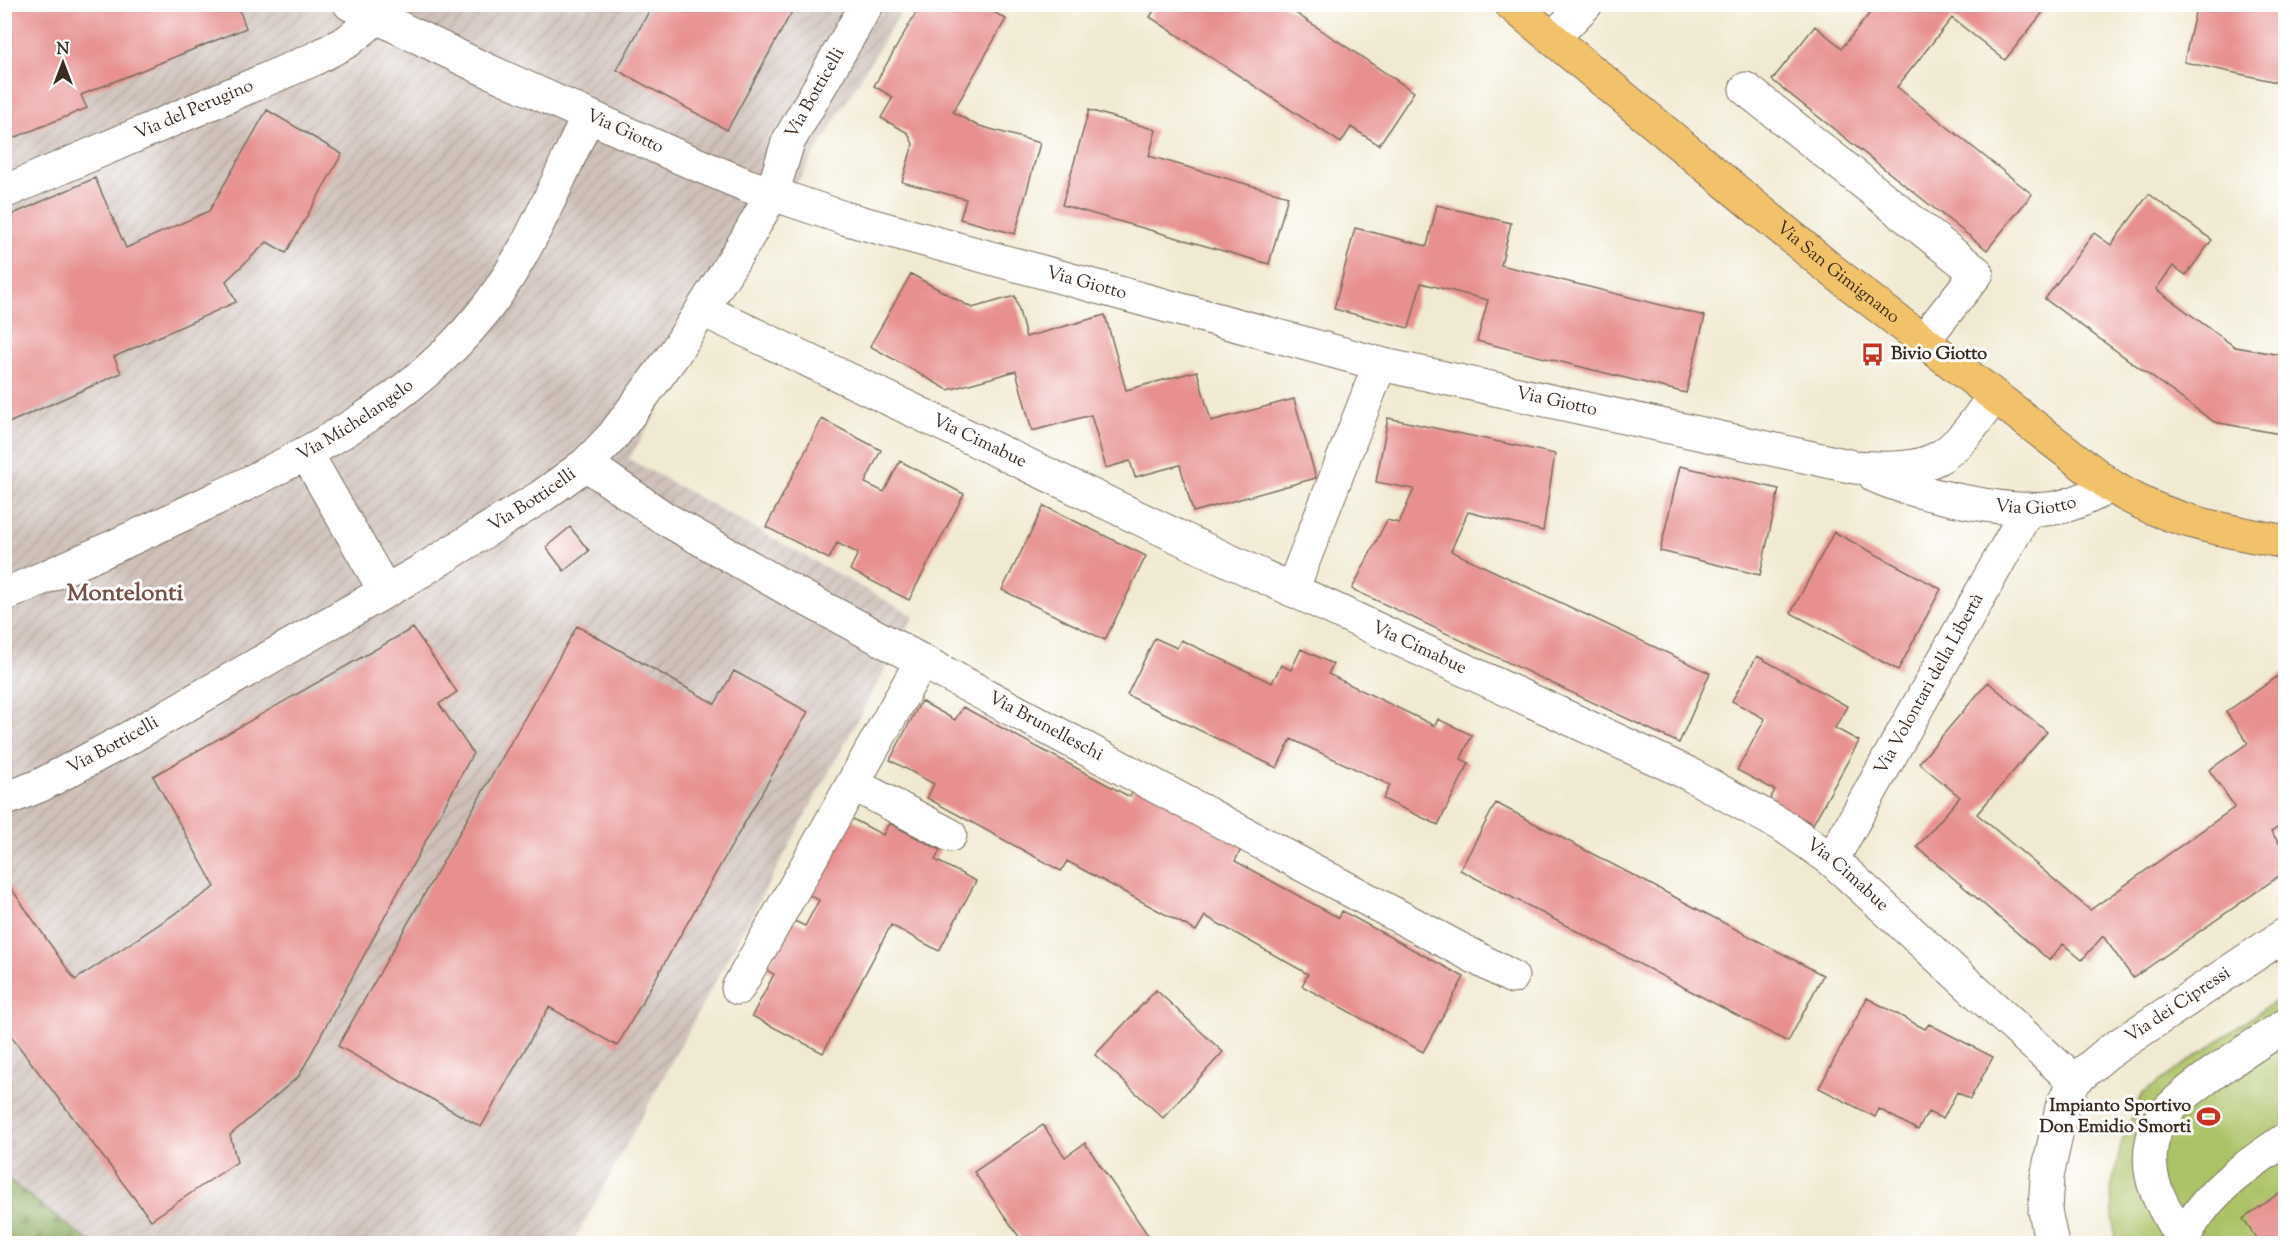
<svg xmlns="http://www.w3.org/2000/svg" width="2290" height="1248" viewBox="0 0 2290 1248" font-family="'Sorts Mill Goudy',serif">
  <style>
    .industrial { fill: url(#industrial-furrows) }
    .green { fill: #acc266; stroke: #747642; stroke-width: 1.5 }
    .forest { fill: url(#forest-firs); stroke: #62693c; stroke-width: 1.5 }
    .building { fill: #e7908f }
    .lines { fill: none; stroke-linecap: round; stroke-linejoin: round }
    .minor-casing { stroke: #7b6d5d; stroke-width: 35 }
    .major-casing { stroke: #7b6d5d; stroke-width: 35 }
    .minor { stroke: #fff; stroke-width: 33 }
    .major { stroke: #f2c26a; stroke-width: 33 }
    .labels { text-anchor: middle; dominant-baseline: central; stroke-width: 6; stroke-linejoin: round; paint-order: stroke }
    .street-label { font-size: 18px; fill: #3b2a1e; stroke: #fff }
    .poi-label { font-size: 18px; font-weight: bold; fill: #3b2a1e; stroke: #fff; text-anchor: start }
    .district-label { font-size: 24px; font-weight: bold; fill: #774e46; stroke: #fff }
  </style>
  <defs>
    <pattern id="industrial-furrows" width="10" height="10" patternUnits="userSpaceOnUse" patternTransform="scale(1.5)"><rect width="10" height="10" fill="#cfc1ba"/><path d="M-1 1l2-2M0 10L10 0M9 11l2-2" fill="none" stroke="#b3a69f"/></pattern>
    <pattern id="forest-firs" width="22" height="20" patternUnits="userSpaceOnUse" patternTransform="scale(1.5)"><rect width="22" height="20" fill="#89a85b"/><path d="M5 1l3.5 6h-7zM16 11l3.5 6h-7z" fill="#71894b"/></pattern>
  </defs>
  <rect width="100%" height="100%" fill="#fff"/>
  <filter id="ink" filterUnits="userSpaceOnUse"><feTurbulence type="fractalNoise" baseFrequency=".0167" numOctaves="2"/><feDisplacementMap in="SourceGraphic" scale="12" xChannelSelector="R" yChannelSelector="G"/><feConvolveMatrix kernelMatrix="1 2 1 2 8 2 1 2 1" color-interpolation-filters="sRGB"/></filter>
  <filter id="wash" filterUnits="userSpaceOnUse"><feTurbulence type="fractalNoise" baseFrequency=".008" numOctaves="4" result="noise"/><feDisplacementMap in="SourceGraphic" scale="24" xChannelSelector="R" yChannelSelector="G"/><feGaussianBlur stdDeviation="1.35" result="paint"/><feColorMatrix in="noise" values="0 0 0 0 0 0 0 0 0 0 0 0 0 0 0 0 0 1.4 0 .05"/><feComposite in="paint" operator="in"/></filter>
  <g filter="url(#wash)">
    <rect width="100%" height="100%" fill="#f1ead2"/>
    <!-- industrial -->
    <path class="industrial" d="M4,5H905L629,459L914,616L573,1243H91L5,1177Z"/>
    <!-- green -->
    <path class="green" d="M2285,994V1243L2115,1244L2111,1189L2122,1141L2142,1094Z"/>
    <!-- forest -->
    <path class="forest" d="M5,1177L91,1243H5Z"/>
    <g id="blocks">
      <!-- building -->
      <path class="building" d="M4,4H237L246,28L81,95L87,108L4,142Z
        M653,4H796L727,130L617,70Z
        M921,4H980L1006,19L953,112L976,125L1040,143L1015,234L960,219L966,199L902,182L913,144L908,133L881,118L893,97L874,86Z
        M1158,4H1282L1414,92L1379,145L1351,127L1341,143L1150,17Z
        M1877,4L2048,6L2005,60L1952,18L1897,87L2032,194L1987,250L1772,80L1815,26L1842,48Z
        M2197,4H2286V84L2184,62Z
        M267,110L342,154L286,253L267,242L226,281L236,302L114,357L121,373L4,425V218L95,178L126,248L209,211Z
        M1089,110L1156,130L1149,156L1288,196L1269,264L1062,205Z
        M2149,194L2212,240L2186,275L2173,266L2156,289L2235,347L2286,356V435L2214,422L2045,299L2094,233L2111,245Z
        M1437,205L1511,223L1501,265L1705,316L1686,393L1477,341L1488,300L1421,283L1409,328L1334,309L1355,228L1427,246Z
        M911,274L972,308L1015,296L1026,337L1105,315L1126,390L1197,371L1211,421L1294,399L1316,478L1193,512L1180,465L1135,477L1130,461L1106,468L1091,415L1032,431L1016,371L948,390L870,346Z
        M1388,418L1555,454L1543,531L1468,512L1451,551L1710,673L1679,743L1352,589L1387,520L1399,523L1414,489L1376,482Z
        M822,419L881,450L865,483L884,492L900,461L964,494L909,600L850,570L858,553L837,543L829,559L766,527Z
        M1680,466L1779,489L1760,575L1660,551Z
        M1044,506L1146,556L1105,640L1002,590Z
        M570,527L589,551L564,571L546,547Z
        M1834,532L1941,589L1898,670L1791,613Z
        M577,626L715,704L734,671L808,712L617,1046L549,1007L481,1127L338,1046Z
        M413,628L457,692L439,704L473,753L299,1076L230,1135L237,1162L151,1220L4,1027V878L75,980L215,887L153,776Z
        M1155,638L1177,648L1181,640L1272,683L1281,665L1291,670L1301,649L1333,664L1328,674L1435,726L1438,719L1472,735L1461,759L1469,763L1438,825L1383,799L1390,785L1291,739L1277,768L1127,695Z
        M1757,656L1847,706L1835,728L1859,741L1813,824L1769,801L1775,790L1737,770L1765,719L1732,701Z
        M2286,671V822L2271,832L2286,852V871L2133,978L2103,936L2082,960L2063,944L2049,960L1917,847L1960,797L1919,763L1988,682L2047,732L1977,814L2090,910L2235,807L2209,770L2248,743L2226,712Z
        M921,701L955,720L963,707L1130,797L1137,784L1245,842L1235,861L1339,918L1342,911L1464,977L1423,1052L1302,986L1308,974L1205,916L1196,931L1067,861L1061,871L927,798L934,784L890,760Z
        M1496,803L1823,975L1788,1042L1460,870Z
        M845,815L883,835L889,823L940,850L935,860L976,881L939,951L891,925L823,1053L752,1016L774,974L766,970L792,920L805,926L819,900L803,892Z
        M1156,990L1223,1052L1163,1118L1095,1055Z
        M1867,998L1925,1029L1929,1024L1993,1057L1970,1099L1957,1092L1943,1119L1928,1112L1918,1130L1879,1109L1875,1117L1819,1088Z
        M1043,1125L1065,1157L1085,1143L1154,1244H1024L974,1172Z
        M2286,1188V1244H2260L2243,1219Z"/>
    </g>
  </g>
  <g filter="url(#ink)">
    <use href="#blocks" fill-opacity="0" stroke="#7b6d5d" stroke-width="1.5"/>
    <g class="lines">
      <defs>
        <g id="minor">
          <path id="s1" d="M350,4L478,66L677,156L746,185L844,218L1380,364L1854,467C1934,472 1948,463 1993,397"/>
          <path d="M1553,38L1586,4"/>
          <path d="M1746,89L1977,273L1922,342"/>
          <path id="s2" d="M4,192L314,59L348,41L376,18"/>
          <path id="s3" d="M703,310L1189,542L1687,773L1785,827L1832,860L2074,1081"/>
          <path d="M306,453L385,591"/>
          <path id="s4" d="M586,464L664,518L795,593L1512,977"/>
          <path id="s5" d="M1875,476C1915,494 2012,515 2055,508C2074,505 2093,495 2111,486"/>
          <path d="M1292,590L1380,364"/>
          <path id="s6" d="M4,595C74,565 143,534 211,501C310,454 411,402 481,315C528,257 556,183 588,116"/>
          <path d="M853,784L950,835"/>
          <path id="s7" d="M4,800L41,785L127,739L421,571L542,496L586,464L613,436L674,354L746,240L772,194L788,142L867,4"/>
          <path id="s8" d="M1832,860L2028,509"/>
          <path d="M738,988L921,662"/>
          <path d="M2182,1240C2171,1218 2153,1194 2151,1169C2149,1154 2152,1137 2158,1124C2172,1095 2256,1045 2286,1025"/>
          <path id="s9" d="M2052,1244L2045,1211L2047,1177L2062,1107L2074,1081L2107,1053L2286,934"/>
          <path d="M2181,1244C2202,1195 2244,1167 2286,1139"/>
        </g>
        <g id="major">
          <path id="s10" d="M1511,4L1829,268L2111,486C2163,520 2225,531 2286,542"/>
        </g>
      </defs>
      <!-- minor casing -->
      <use href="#minor" class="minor-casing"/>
      <!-- major casing -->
      <use href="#major" class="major-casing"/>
      <!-- minor -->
      <use href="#minor" class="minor"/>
      <!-- major -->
      <use href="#major" class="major"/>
    </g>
  </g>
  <!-- icons -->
  <defs>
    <symbol id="bus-bare" viewBox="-9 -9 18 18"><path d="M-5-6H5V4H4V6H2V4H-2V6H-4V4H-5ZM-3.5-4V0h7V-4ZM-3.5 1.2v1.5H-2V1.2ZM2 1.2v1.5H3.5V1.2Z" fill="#c8321e" stroke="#fff" stroke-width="2.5" paint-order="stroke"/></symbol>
    <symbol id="stadium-bare" viewBox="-9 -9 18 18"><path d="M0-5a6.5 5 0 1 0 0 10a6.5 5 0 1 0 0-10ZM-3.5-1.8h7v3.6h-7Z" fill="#c8321e" stroke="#fff" stroke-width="2.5" paint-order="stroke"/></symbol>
  </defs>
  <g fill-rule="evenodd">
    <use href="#bus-bare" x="1856" y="338" width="33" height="33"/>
    <use href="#stadium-bare" x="2192" y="1100" width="33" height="33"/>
  </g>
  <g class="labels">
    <!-- street labels -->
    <g class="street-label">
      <text stroke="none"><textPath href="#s7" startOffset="1112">Via Botticelli</textPath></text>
      <text stroke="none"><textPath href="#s2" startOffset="207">Via del Perugino</textPath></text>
      <text stroke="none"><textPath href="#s1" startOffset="303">Via Giotto</textPath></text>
      <text stroke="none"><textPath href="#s10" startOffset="423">Via San Gimignano</textPath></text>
      <text stroke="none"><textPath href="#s1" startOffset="790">Via Giotto</textPath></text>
      <text stroke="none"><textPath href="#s1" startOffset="1275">Via Giotto</textPath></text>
      <text stroke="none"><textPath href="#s6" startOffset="393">Via Michelangelo</textPath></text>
      <text stroke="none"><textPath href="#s3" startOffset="306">Via Cimabue</textPath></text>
      <text stroke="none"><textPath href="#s7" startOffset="608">Via Botticelli</textPath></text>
      <text stroke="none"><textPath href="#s5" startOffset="165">Via Giotto</textPath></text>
      <text stroke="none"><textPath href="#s3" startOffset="792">Via Cimabue</textPath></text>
      <text stroke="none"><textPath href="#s8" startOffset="201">Via Volontari della Libertà</textPath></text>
      <text stroke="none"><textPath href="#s4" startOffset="530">Via Brunelleschi</textPath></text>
      <text stroke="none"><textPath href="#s7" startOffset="122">Via Botticelli</textPath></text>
      <text stroke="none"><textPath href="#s3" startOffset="1278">Via Cimabue</textPath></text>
      <text stroke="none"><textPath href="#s9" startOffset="297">Via dei Cipressi</textPath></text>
    </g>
    <!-- poi labels -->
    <g class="poi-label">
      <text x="1891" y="355">Bivio Giotto</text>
      <text x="2191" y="1107" text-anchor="end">Impianto Sportivo<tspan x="2191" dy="21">Don Emidio Smorti</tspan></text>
    </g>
    <!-- district labels -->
    <g class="district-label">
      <text x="125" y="594">Montelonti</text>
    </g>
  </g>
  <!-- margin -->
  <rect width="2290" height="1248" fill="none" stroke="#fff" stroke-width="24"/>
  <!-- north arrow -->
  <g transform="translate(63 63)" stroke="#ffffff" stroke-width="4.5" paint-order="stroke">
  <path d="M0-4.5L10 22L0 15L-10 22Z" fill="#3b2a1e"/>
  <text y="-9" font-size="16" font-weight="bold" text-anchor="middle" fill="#3b2a1e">N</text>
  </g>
</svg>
